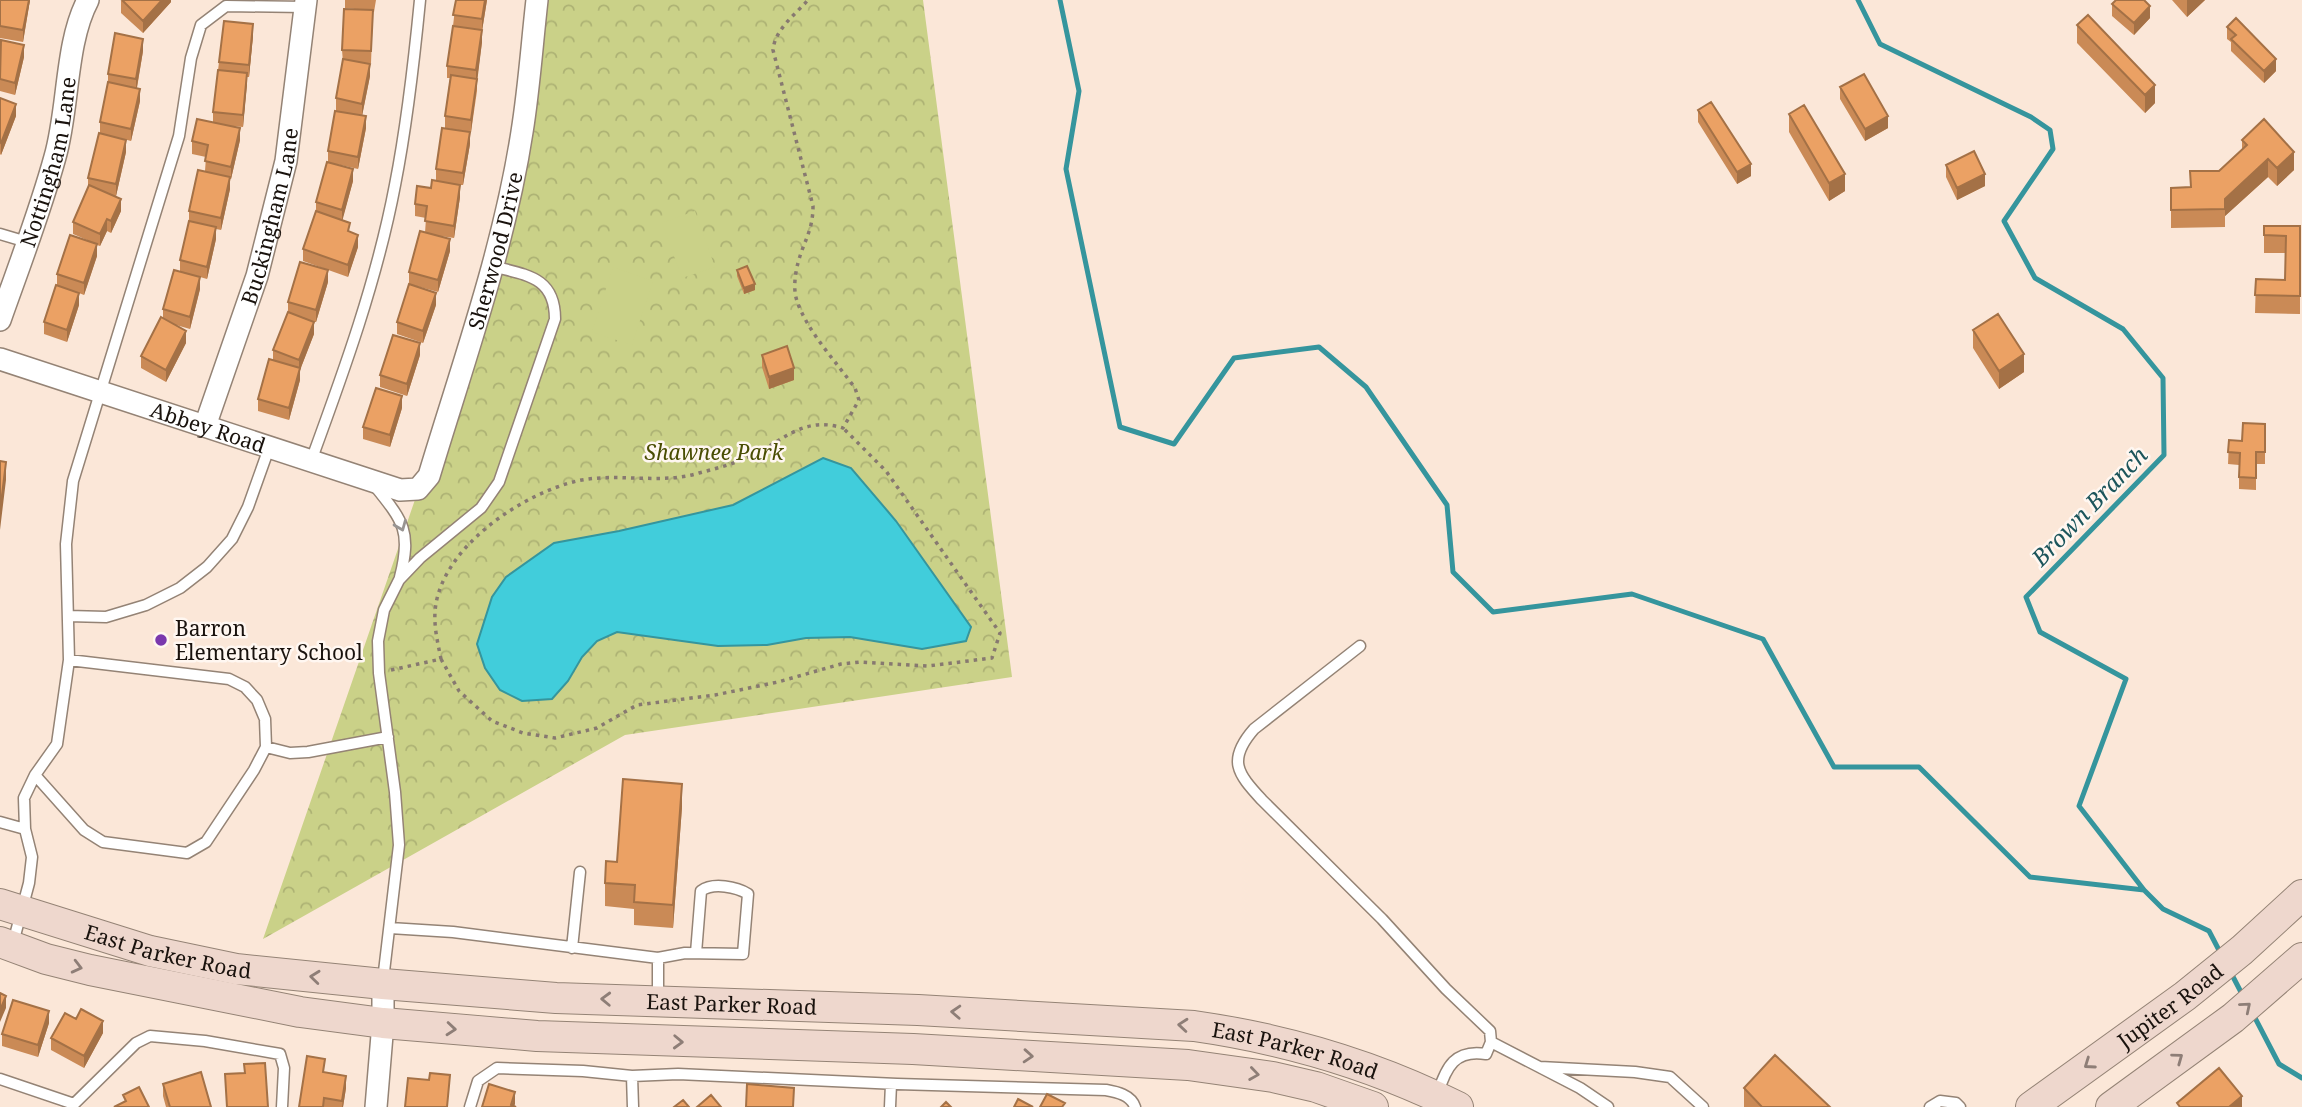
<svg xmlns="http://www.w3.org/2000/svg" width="2302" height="1107" viewBox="0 0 2302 1107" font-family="'Noto Serif',serif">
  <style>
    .park { fill: url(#park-crowns) }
    .pitch { fill: #cad188 }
    .water { fill: #41cddb; stroke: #35959d; stroke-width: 2 }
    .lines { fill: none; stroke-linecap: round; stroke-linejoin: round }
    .stream { stroke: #35959d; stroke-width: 5 }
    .service-casing { stroke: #948375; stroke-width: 13 }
    .minor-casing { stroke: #948375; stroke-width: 24 }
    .secondary-casing { stroke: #948375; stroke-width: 32 }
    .path { stroke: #877970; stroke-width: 3.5; stroke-dasharray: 3.5 5; stroke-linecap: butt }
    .service { stroke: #fff; stroke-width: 10 }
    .minor { stroke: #fff; stroke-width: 21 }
    .secondary { stroke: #eed7cd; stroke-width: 30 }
    .wall { fill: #ca8a56 }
    .shaded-wall { fill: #a47146 }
    .building { fill: #eba164; stroke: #a47146; stroke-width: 2 }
    .oneway { stroke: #989492 }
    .oneway2 { stroke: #8e7e77 }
    .poi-dot { fill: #7a38ad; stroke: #fff7f1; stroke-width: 2.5 }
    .labels { text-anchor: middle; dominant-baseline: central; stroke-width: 5; stroke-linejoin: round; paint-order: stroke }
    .street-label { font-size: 21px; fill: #19120d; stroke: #fff7f1 }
    .park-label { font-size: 21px; font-style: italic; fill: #494d02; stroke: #fff7f1 }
    .poi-label { font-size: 21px; fill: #19120d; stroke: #fff7f1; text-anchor: start }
    .water-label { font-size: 23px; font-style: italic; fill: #1c555b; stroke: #fff7f1 }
  </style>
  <defs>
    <pattern id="park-crowns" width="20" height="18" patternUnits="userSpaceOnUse" patternTransform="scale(1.75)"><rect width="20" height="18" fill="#cad188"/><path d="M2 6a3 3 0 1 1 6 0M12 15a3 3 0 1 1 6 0" fill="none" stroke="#adb274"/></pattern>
  </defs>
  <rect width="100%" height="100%" fill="#fbe7d8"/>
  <!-- park -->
  <path class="park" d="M538,0H923L1012,677L625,735L263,939L518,202Z"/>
  <!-- pitch -->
  <path class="pitch" d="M695,211L715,267L682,278L662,223Z
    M613,267L653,281L632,345L592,332Z"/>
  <!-- water -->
  <path class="water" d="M823,458L851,468L896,521L971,627L966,641L922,649L850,637L806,638L767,645L718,646L617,632L597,641L582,657L568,681L552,699L522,701L500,690L485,668L477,644L492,597L506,577L554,543L619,531L733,505Z"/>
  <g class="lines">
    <!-- stream -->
    <path class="stream" d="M1060,0L1079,91L1066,169L1120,427L1174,444L1234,358L1319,347L1366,387L1447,505L1453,572L1493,612L1632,594L1763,639L1834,767H1919L2030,877L2144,890
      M1858,0L1880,44L2031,117L2050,130L2053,149L2004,221L2035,278L2123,329L2163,378L2164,455L2026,597L2040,632L2126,679L2079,806L2144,890L2163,909L2209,931L2222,956
      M2230,971L2243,996
      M2253,1014L2279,1064L2302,1078"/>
    <defs>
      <path id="service" d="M0,234L27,242
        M311,461C344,371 377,280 395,185C407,124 414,62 420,0
        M374,485C403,521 412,531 400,577
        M68,616L106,617L146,605L180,588L207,567L232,539L248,507L269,448
        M1360,646L1254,729C1227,760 1237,773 1262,800L1382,919L1446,989L1490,1031L1491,1042L1486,1054C1455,1049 1446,1067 1438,1093
        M266,747L290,753L308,752L388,737
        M35,775L84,830L103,842L187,853L206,842L254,770L266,747L265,719L257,700L245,687L229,679L69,660
        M0,822L25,829
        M390,928L453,932L658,958V998
        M13,943L29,883L32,857L25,829L24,798L35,775L57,744L69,660L66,544L73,481L179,136L191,58L201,25L226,6L305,7
        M572,948L580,872
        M658,958L685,953L743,954L748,894C737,887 713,882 701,891L696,953
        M383,980L399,845L395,792L379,673L378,641L384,610L399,580L420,558L481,508L499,482L555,319C555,276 525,275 492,266
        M1491,1042L1580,1088L1608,1107
        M1540,1067L1635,1072L1670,1077L1703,1107
        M632,1076L678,1074L897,1084L1106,1090C1117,1092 1131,1095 1135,1107
        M0,1079L74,1104L72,1107
        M74,1104L136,1043L150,1036L205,1041L280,1054L284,1068L282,1107
        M470,1107L478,1081L497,1068L583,1071L632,1076L633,1107
        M890,1107L891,1084
        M1930,1107L1940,1101L1956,1103L1960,1107"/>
      <g id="minor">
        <path id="s1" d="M0,320C19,266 40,212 55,157C69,109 65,43 88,0"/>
        <path id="s2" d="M0,359L400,490L418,489L429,476C463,363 504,249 522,132C529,89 532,44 537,0"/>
        <path id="s3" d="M205,426L257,276L286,161L306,0"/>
        <path d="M376,1107L383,1023V984"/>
      </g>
      <g id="secondary">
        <path id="s4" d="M0,904L150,951L236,969L383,984L556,998L918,1010L1194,1026C1285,1039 1376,1066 1458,1107"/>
        <path d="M0,942L46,959L90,970L300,1012L383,1023L537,1036L913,1049L1188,1065L1273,1077L1316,1087L1373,1107"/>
        <path id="s5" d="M2031,1107L2185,996L2242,950L2302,895"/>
        <path d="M2111,1107L2233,1018L2302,958"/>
      </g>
    </defs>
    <!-- service casing -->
    <use href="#service" class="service-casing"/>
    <!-- minor casing -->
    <use href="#minor" class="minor-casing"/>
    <!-- secondary casing -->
    <use href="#secondary" class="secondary-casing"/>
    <!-- path -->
    <path class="path" d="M441,659L459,691L492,721L523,733L555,738L597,728L637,705L715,695L778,682L841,664L860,662L928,666L992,658L1000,633L886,471L843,428
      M391,670L441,659C438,644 434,628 435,612C439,549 521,494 577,481C617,472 660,485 699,473C718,468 737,463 755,454C785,439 805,416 843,428L859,400L855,388C837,363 807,331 797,301C793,290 795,274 798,263C804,240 813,231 813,206L773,50C775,29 795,15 808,0"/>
    <!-- service -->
    <use href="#service" class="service"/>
    <!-- minor -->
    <use href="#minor" class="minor"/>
    <!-- secondary -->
    <use href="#secondary" class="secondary"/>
  </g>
  <!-- wall -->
  <path class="wall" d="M0,0H30L23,42L0,38Z
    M171,0V2L143,33L121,13V1Z
    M345,0H376L374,12H373L371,63H363L370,76L362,116L366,128L358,169L336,164L353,181L342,220L358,247L348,277L303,261V249L316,212V202L328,162V151L336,110V98L343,62L342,50L355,9L345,8Z
    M456,0H487L482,31V42L477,79V91L471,132L445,128V116L450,78H447V66L453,26Z
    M2172,0H2205L2187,17Z
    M2112,4L2150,18L2134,35L2112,16Z
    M2077,25L2155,103L2145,113L2077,43Z
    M2227,27L2276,71L2264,83L2231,51V42L2227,39Z
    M253,36L249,77H247L243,127L229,126L240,140L231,179H230V189L221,230L216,229V239L207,279L200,277V289L190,329L176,325L186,343L166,382L141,368V356L163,318V309L180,271V260L189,222V211L205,171L206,157L192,154V141L213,122V112L219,62Z
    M0,43L24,57L15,95L0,91Z
    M143,51L137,88L140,101L131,141L120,138L126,152L116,196L121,211L111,233L107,231L100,246L97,245V256L84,295L79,293V305L67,342L44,334V322L57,285V274L87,240L73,234V222L88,187V178L100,134V122L108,84V74Z
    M1840,87L1888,128L1865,141L1840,99Z
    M0,98L16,116L1,155L0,154Z
    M1698,110L1751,176L1737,184L1698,122Z
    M1789,114L1845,191L1829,201L1789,132Z
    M2242,140L2294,170L2277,186L2268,177L2225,216V227L2171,228V188L2190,187L2219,171L2242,150Z
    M470,144L463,185H460V197L454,238L433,235L450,251L438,292L409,284V272L425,233L426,218L415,216V204L431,188L436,181V169Z
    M1946,165L1985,186L1957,200L1946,177Z
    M2264,226H2300V314L2255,313L2256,279L2285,280V253H2264Z
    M737,270L755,290L744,294L737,276Z
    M328,282L316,322H314V334L300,370V380L289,420L258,411V399L273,360V350L288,312V302Z
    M436,305L423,343L397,334V322Z
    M1973,330L2024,372L1999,389L1973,348Z
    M420,355L407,396L380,387V375Z
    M762,355L794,380L769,389L762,367Z
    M402,408L390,447L363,439V427Z
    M2265,424V464H2256V490L2239,489V465L2228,464L2229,440L2242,441Z
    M682,807L673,928L634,925V909L605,906V883L617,862Z
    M49,1023L38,1057L2,1046V1034Z
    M103,1033L84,1068L51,1050V1038Z
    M325,1073L346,1088L343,1107H299Z
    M163,1084L211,1107H166L163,1096Z
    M1744,1088L1830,1107H1744Z"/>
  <!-- shaded-wall -->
  <path class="shaded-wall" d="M29,0H30L23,42V30Z
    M162,0H171V2L143,33V21Z
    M485,0H487L482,31V19Z
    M2187,0H2205L2187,17Z
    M2150,6V18L2134,35V23Z
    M253,24V36L249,77V65Z
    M482,30V42L471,132V120L476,82V70Z
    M143,39V51L136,92V79Z
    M24,45V57L15,95V83Z
    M2276,59V71L2264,83V71Z
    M370,64V76L362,116V104Z
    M247,73V85L243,127V115Z
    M2155,85V103L2145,113V95Z
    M140,89V101L131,141V129Z
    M16,104V116L1,155V143Z
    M366,116V128L358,169V157Z
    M1888,116V128L1865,141V129Z
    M240,128V140L231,179V167Z
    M470,132V144L463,185V173Z
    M126,140V152L116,196V184Z
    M2294,152V170L2277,186V168Z
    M2268,159V177L2225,216V199Z
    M1751,164V176L1737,184V172Z
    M353,169V181L342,222V210Z
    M1845,174V191L1829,201V183Z
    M1985,174V186L1957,200V188Z
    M230,177V189L221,230V218Z
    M460,185V197L454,238V226Z
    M121,199V211L111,233V221Z
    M107,219V231L100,246V234Z
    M216,227V239L207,279V267Z
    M358,235V247L348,277V265Z
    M450,239V251L438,292V280Z
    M97,244V256L84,295V283Z
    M328,270V282L316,322V310Z
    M200,277V289L190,329V317Z
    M755,284V290L744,294V288Z
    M79,293V305L67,342V330Z
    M436,293V305L423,343V331Z
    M314,322V334L300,370V380L289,420V408L299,371V360Z
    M186,331V343L166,382V370Z
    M420,343V355L407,396V384Z
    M2024,354V372L1999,389V371Z
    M794,368V380L769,389V377Z
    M402,396V408L390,447V435Z
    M6,462V480L0,530V512Z
    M682,784V807L673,928V905Z
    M6,996V1008L0,1022V1010Z
    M49,1011V1023L38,1057V1045Z
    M103,1021V1033L84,1068V1056Z
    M346,1076V1088L343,1107H342Z
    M515,1092V1104L514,1107H511Z
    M2242,1096V1107H2229Z"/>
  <!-- building -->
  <path class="building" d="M0,0H29L23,30L0,26Z
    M122,0H162L143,21Z
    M456,0H485L482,19L453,15Z
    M2116,0H2144L2150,6L2134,23L2112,4Z
    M344,9L373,10L371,51L342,50Z
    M2088,15L2155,85L2145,95L2077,25Z
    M2236,18L2276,59L2264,71L2231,39L2236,35L2227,27Z
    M224,21L253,24L249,65L219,62Z
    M453,26L482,30L476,70L447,66Z
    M115,33L143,39L136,79L108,74Z
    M1,40L24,45L15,83L0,79Z
    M343,59L370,64L362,104L336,98Z
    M218,70L247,73L243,115L213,112Z
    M1864,74L1888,116L1865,129L1840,87Z
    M451,75L477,79L471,120L445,116Z
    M108,82L140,89L131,129L100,122Z
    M0,98L16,104L1,143L0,142Z
    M1711,102L1751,164L1737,172L1698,110Z
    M1804,105L1845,174L1829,183L1789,114Z
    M335,111L366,116L358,157L328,151Z
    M197,119L240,128L231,167L205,161L208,145L192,141Z
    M2264,119L2294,152L2277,168L2268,159L2225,199V209L2171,210V188L2191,187L2190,171H2219L2247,145L2242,140Z
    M442,128L470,132L463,173L436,169Z
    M99,133L126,140L116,184L88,178Z
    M1974,151L1985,174L1957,188L1946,165Z
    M327,162L353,169L342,210L316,202Z
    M198,170L230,177L221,218L189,211Z
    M432,180L460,185L454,226L425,221L427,206L415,204L417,186L431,188Z
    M89,185L121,199L111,221L107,219L100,234L73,222Z
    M316,211L350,223L348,231L358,235L348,265L303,249Z
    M189,221L216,227L207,267L180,260Z
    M2264,226H2300V296L2255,295L2256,279L2285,280L2286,236L2264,235Z
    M420,231L450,239L438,280L409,272Z
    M70,235L97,244L84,283L57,274Z
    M300,262L328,270L316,310L288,302Z
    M747,266L755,284L744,288L737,270Z
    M174,270L200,277L190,317L163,309Z
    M409,284L436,293L423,331L397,322Z
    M56,285L79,293L67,330L44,322Z
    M288,312L314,322L299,360L273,350Z
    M1998,314L2024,354L1999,371L1973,330Z
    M161,317L186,331L166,370L141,356Z
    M393,335L420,343L407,384L380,375Z
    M787,346L794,368L769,377L762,355Z
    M269,359L300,368L289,408L258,399Z
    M376,388L402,396L390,435L363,427Z
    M2243,423L2265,424V452H2256V478L2239,477L2240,453L2228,452L2229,440L2242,441Z
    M0,461L6,462L0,512Z
    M623,779L682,784L673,905L634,902L635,885L605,883L606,861L617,862Z
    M0,993L6,996L0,1010Z
    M13,1000L49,1011L38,1045L2,1034Z
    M81,1009L103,1021L84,1056L51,1038L65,1013L76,1019Z
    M1775,1055L1830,1107H1762L1744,1088Z
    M307,1056L325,1059L323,1072L346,1076L342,1101L324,1098L323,1107H299Z
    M265,1063L268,1107H227L225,1074L245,1073L244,1064Z
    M2219,1068L2242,1096L2229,1107H2180L2177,1103Z
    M201,1072L211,1107H170L163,1084Z
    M430,1073L450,1075L447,1107H405L408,1078L429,1080Z
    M489,1084L515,1092L511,1105L516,1107H482Z
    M747,1084L794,1088L793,1107H746Z
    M139,1087L149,1107H114L126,1101L123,1095Z
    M1047,1094L1065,1103L1062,1107H1040Z
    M711,1095L721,1107H697Z
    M1018,1099L1033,1107H1014Z
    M683,1100L689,1107H674Z
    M946,1102L951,1107H941Z"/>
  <!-- one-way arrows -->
  <defs><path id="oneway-chevron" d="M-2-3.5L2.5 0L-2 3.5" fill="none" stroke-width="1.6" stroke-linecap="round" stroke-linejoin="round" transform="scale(1.75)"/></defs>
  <use class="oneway" href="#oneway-chevron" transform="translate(401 526) rotate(68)"/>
  <g class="oneway2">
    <use href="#oneway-chevron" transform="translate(77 967) rotate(14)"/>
    <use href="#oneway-chevron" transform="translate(315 977) rotate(-174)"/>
    <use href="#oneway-chevron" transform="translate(606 999) rotate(-178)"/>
    <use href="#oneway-chevron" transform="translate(2246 1007) rotate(-40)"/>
    <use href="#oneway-chevron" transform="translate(956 1012) rotate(-177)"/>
    <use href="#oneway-chevron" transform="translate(1183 1025) rotate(-175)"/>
    <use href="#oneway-chevron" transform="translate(451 1029) rotate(5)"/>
    <use href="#oneway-chevron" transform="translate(678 1042) rotate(2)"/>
    <use href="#oneway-chevron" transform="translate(1028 1056) rotate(4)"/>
    <use href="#oneway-chevron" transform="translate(2178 1058) rotate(-36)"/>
    <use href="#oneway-chevron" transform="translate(2089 1064) rotate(145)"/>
    <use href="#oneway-chevron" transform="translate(1254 1074) rotate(8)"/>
  </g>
  <!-- markers -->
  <circle class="poi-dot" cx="161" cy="640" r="7"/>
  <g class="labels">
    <!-- street labels -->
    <g class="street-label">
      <text stroke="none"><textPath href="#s1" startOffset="166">Nottingham Lane</textPath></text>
      <text stroke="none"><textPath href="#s3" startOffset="220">Buckingham Lane</textPath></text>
      <text stroke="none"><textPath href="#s2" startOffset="691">Sherwood Drive</textPath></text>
      <text stroke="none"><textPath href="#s2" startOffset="219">Abbey Road</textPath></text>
      <text stroke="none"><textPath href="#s4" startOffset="175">East Parker Road</textPath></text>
      <text stroke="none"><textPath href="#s4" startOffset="742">East Parker Road</textPath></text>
      <text stroke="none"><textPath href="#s5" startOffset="172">Jupiter Road</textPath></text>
      <text stroke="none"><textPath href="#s4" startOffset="1309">East Parker Road</textPath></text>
    </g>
    <!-- park labels -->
    <g class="park-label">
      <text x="714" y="452">Shawnee Park</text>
    </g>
    <!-- poi labels -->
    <g class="poi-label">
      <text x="175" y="628">Barron<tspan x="175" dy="24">Elementary School</tspan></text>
    </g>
    <!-- water labels -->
    <g class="water-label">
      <text transform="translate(2089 506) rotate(-46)">Brown Branch</text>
    </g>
  </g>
</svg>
